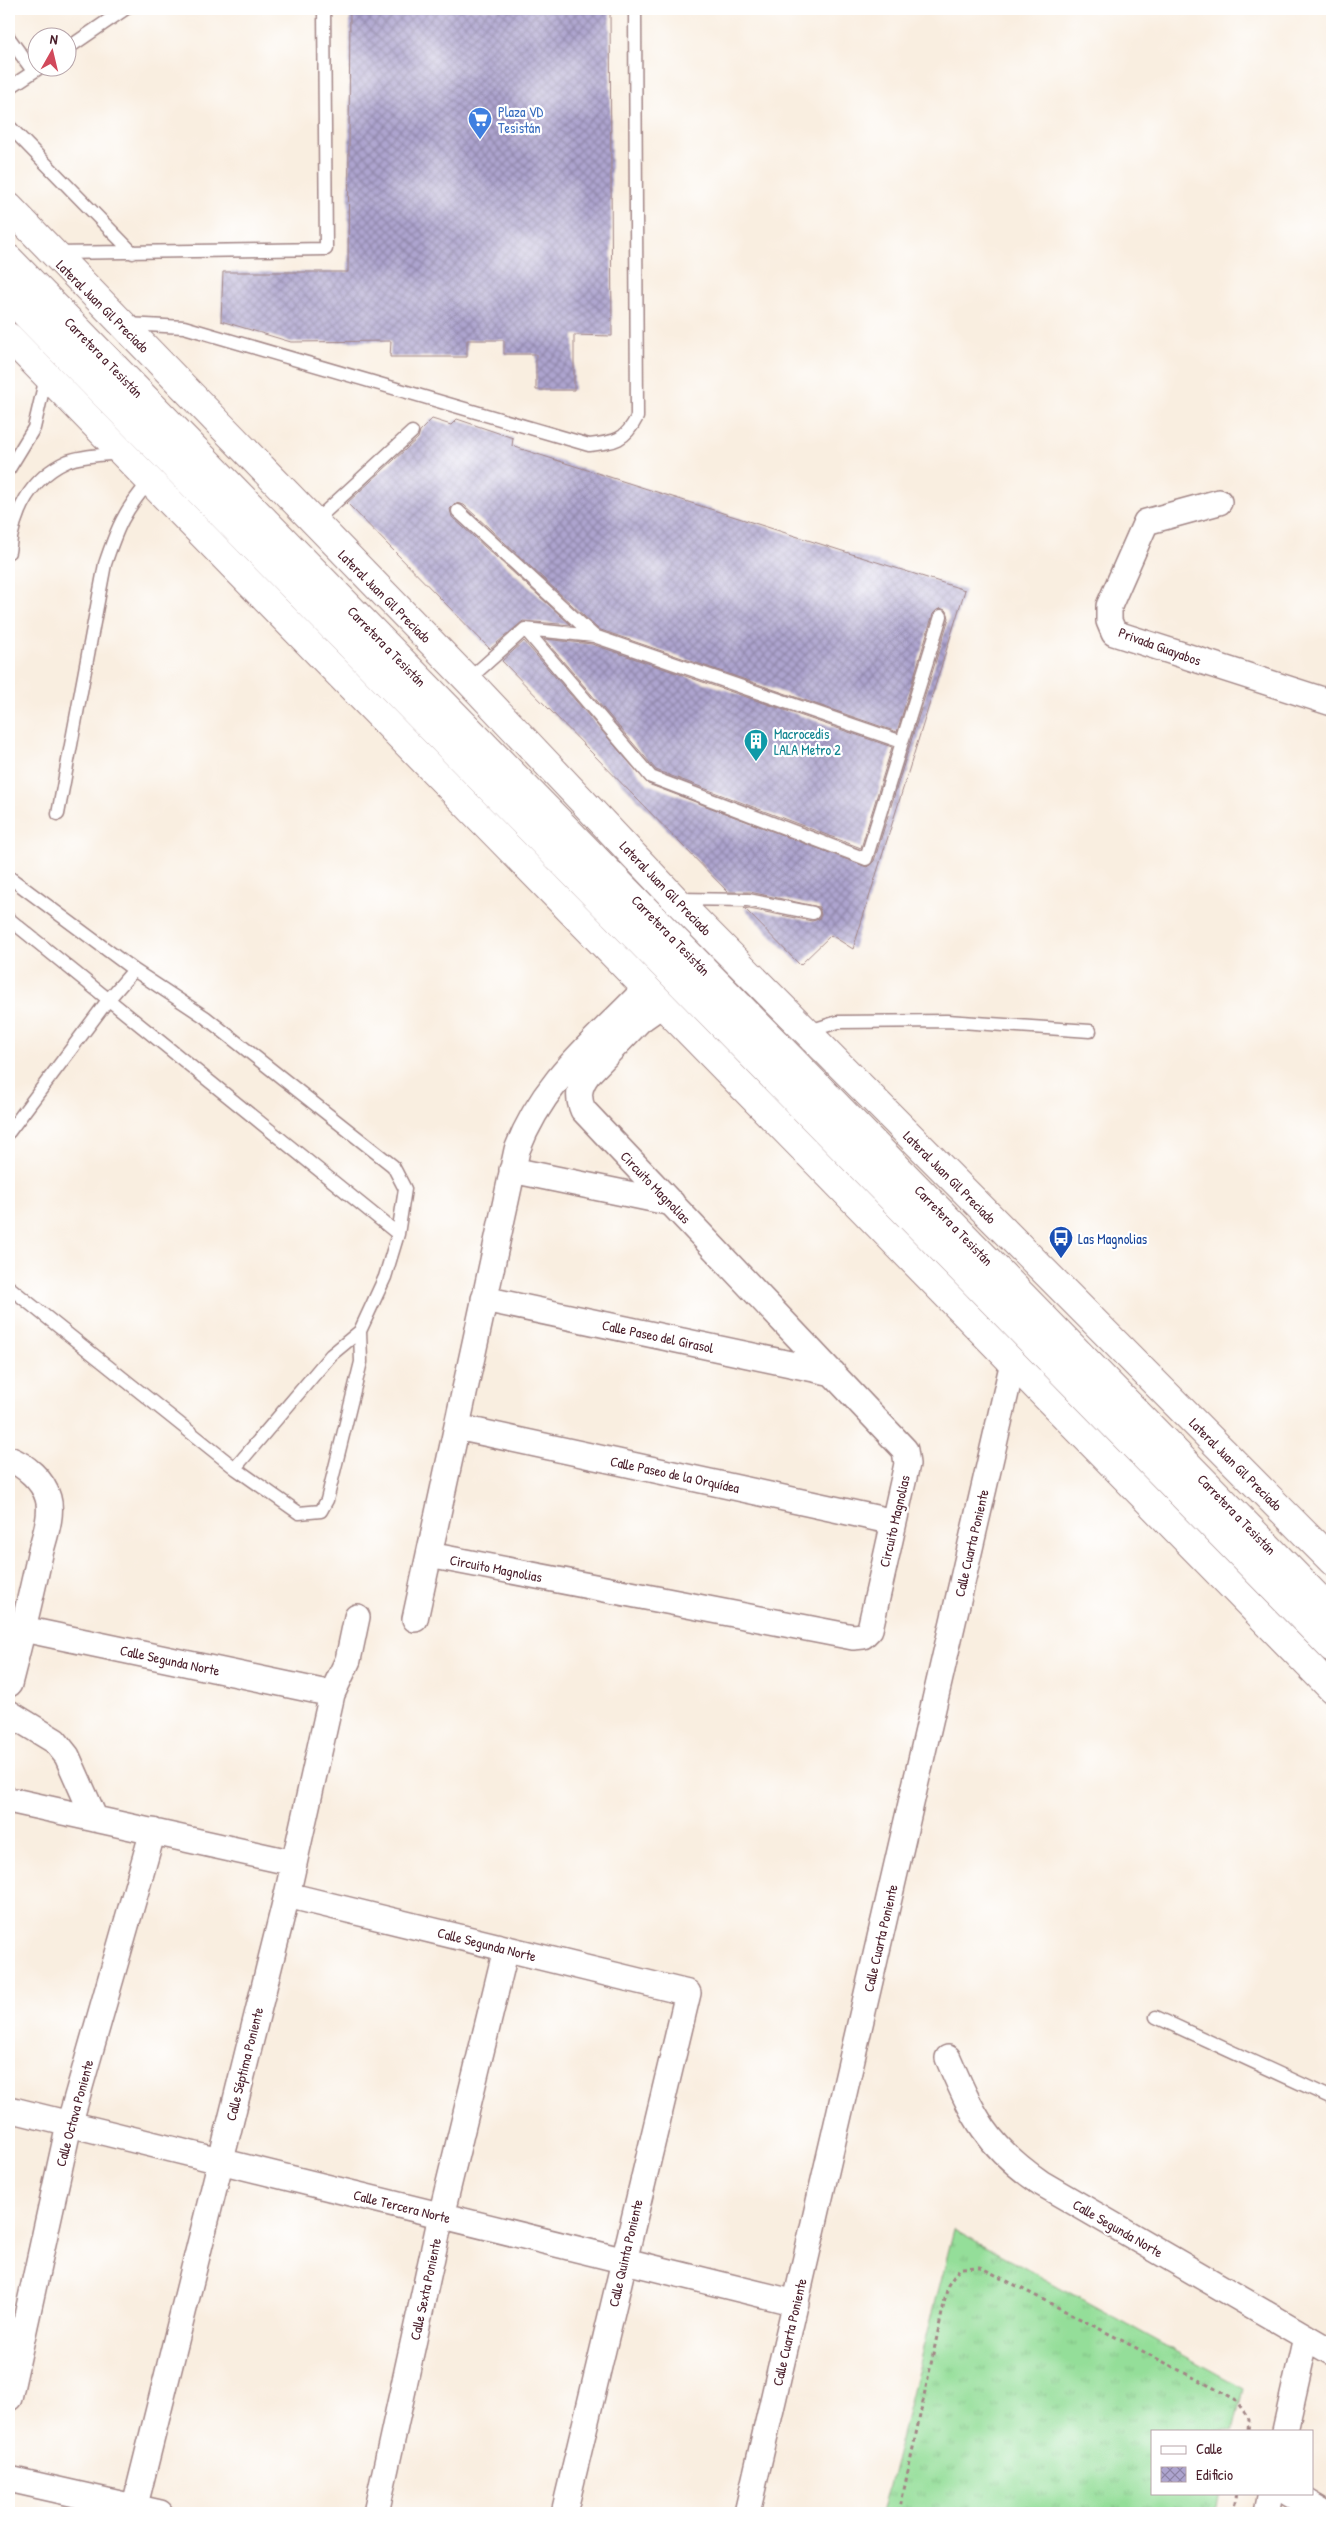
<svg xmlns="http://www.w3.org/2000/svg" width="1341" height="2522" viewBox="0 0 1341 2522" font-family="'Patrick Hand',sans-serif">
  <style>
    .grass { fill: url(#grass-tufts); stroke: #6f7e62 }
    .building { fill: url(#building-cross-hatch) }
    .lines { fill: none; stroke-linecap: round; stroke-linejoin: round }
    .service-casing { stroke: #a28686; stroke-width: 15 }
    .minor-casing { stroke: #a28686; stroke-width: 28 }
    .secondary-casing { stroke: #a28686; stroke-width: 30 }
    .primary-casing { stroke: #a28686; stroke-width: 30 }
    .path { stroke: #a28686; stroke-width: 3; stroke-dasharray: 4 4; stroke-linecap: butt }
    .service { stroke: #fff; stroke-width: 12 }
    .minor { stroke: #fff; stroke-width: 25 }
    .secondary { stroke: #fff; stroke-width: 28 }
    .primary { stroke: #fff; stroke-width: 28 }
    .labels { text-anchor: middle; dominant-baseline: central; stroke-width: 4.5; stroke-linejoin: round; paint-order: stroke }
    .shop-label { font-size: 14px; fill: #366cbe; stroke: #fff; text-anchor: start }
    .street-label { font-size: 14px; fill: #4a1f2b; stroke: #fff }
    .culture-label { font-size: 14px; fill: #0d838f; stroke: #fff; text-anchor: start }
    .transit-label { font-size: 14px; fill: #164399; stroke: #fff; text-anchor: start }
  </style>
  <defs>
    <pattern id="grass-tufts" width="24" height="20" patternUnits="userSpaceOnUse" patternTransform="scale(1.25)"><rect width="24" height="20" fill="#94de99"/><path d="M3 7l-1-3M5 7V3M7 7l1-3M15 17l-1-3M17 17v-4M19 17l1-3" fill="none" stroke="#81be84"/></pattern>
    <pattern id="building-cross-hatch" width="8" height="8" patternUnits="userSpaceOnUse" patternTransform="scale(1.25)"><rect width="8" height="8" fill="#ada4cf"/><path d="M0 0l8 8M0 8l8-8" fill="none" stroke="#8f85a8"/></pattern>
  </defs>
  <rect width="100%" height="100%" fill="#fff"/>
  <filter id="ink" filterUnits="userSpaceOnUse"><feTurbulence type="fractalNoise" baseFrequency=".02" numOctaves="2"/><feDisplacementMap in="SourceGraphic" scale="10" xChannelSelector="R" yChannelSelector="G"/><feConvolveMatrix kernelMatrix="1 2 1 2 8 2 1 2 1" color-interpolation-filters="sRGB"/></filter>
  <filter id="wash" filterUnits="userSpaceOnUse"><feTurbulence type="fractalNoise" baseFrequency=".0096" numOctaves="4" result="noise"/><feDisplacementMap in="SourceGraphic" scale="20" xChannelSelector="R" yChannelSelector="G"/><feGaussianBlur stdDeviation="1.12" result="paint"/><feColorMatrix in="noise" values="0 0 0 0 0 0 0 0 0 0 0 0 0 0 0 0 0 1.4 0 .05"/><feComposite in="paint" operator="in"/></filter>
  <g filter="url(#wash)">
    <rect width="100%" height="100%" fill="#f9eee0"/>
    <!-- grass -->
    <path class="grass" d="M954,2229L1243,2388L1233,2431H1152V2493H1219L1215,2513H882Z"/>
    <g id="blocks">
      <!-- building -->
      <path class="building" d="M350,9H610L612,336L574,335V390H536V354H504V340H467V357H390L391,341L291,342L221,321L223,272H348Z
        M432,419L451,425L457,419L513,438L512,446L965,590L853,949L831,935L800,965L744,908L812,921L819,919L821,915L819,907L750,892H728L502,661L524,641L648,784L867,867L874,861L949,618L947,611L940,608L933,614L897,732L598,629L464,505L456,503L450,509L452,517L571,625L523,621L490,649L347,503L418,438L420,431Z
        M544,639L592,644L892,747L861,848L656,770Z"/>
    </g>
  </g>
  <g filter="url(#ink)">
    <use href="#blocks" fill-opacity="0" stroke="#a28686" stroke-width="1"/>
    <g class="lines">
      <defs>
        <path id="service" d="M9,38L33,71
          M68,48L125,9
          M9,88L39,68
          M9,126L133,253
          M56,253L326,249L324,9
          M127,324L184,327L589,445C615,442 625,441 637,417L635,9
          M9,469L34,428L46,377
          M458,511L594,636
          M313,523L412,432
          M9,552C13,513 30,478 68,461C83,455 105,455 121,453
          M468,680L525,629L594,636L902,742L866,859L651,777L525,629
          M902,742L941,616
          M58,814L105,564C117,528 124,511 149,482
          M9,877L134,970L205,1017L393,1166L405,1189L398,1234L385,1277L360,1331L331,1355L235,1468
          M678,899L748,900L813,913
          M9,919L398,1234
          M806,1032L838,1022L947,1021L1090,1031
          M9,1132L108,1000L134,970
          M9,1287L235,1468L299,1513L321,1511L327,1500L361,1362L360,1331
          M1156,2017L1332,2098"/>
        <path id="minor" d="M1219,502L1146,522L1109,606V621L1114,633L1332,703
          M512,1170L672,1203
          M484,1299L833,1373
          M457,1427L894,1522
          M9,1459C25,1465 43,1480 48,1498C53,1515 44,1538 40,1554C31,1598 20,1641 9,1684
          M429,1555L853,1637L863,1636L870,1629L907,1464L905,1450L583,1110C577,1096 579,1086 588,1074L640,1020L663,1004
          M415,1619L517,1150C544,1079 596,1041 647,987
          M9,1626L332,1694
          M9,1713L55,1741L67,1756L95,1819
          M9,1800L294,1863
          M287,1895L688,1993L564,2513
          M948,2058C974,2118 986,2145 1041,2183L1332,2352
          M9,2109L796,2303
          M9,2398L69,2125L153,1831
          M1285,2431L1306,2337
          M9,2479L160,2513
          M1291,2493L1325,2513
          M133,2513L287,1895L332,1694L348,1660L357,1617
          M376,2513L441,2216L506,1949
          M747,2513L1013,1362
          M1267,2513L1271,2493"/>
        <path id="secondary" d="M9,207L468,680L675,899L1332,1561
          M9,337L1332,1689"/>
        <path id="primary" d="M9,259L1332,1612
          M9,297L1332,1648"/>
      </defs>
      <!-- service casing -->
      <use href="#service" class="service-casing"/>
      <!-- minor casing -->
      <use href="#minor" class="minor-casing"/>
      <!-- secondary casing -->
      <use href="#secondary" class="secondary-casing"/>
      <!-- primary casing -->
      <use href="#primary" class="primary-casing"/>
      <!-- path -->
      <path class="path" d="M899,2513L948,2285L960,2268L980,2267L1235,2399L1249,2419L1248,2431
        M1233,2513L1237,2493"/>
      <!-- service -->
      <use href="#service" class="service"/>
      <!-- minor -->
      <use href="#minor" class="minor"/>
      <!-- secondary -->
      <use href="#secondary" class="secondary"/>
      <!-- primary -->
      <use href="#primary" class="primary"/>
    </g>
  </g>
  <!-- icons -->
  <defs>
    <symbol id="supermarket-pin" viewBox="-11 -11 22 30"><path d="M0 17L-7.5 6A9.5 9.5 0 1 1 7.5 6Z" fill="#3f7fe0" stroke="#fff"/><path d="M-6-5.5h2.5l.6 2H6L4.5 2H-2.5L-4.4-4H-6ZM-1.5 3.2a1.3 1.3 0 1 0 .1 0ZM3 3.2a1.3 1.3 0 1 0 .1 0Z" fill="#fff"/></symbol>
    <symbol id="building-pin" viewBox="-11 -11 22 30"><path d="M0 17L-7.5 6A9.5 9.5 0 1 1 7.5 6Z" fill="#0f9aa8" stroke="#fff"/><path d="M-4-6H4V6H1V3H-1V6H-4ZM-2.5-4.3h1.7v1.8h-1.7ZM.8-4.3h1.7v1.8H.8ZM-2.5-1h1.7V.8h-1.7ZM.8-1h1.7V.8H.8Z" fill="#fff"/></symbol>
    <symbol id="bus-pin" viewBox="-11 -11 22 30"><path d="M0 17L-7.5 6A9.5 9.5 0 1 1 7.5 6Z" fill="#1a4fb4" stroke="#fff"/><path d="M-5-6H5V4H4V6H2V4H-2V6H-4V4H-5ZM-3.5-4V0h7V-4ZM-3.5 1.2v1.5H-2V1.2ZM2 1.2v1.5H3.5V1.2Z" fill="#fff"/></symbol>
  </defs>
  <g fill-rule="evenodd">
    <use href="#supermarket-pin" x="466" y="105" width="28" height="38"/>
    <use href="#building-pin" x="742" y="727" width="28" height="38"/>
    <use href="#bus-pin" x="1047" y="1224" width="28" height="38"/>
  </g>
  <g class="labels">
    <!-- shop labels -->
    <g class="shop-label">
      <text x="498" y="111">Plaza VD<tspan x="498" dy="16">Tesistán</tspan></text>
    </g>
    <!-- street labels -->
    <g class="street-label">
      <text transform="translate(103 306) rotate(45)">Lateral Juan Gil Preciado</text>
      <text transform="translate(104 357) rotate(46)">Carretera a Tesistán</text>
      <text transform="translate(385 596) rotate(45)">Lateral Juan Gil Preciado</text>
      <text transform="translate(387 646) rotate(46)">Carretera a Tesistán</text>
      <text transform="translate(1160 646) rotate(20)">Privada Guayabos</text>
      <text transform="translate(666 888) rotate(46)">Lateral Juan Gil Preciado</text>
      <text transform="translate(671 935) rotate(46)">Carretera a Tesistán</text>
      <text transform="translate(950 1177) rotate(45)">Lateral Juan Gil Preciado</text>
      <text transform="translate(656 1187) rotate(46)">Circuito Magnolias</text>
      <text transform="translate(954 1225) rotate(46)">Carretera a Tesistán</text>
      <text transform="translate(658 1336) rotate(12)">Calle Paseo del Girasol</text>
      <text transform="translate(1236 1464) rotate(45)">Lateral Juan Gil Preciado</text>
      <text transform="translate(675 1474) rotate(12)">Calle Paseo de la Orquídea</text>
      <text transform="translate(1237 1514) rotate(46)">Carretera a Tesistán</text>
      <text transform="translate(894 1521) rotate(-77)">Circuito Magnolias</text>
      <text transform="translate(971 1543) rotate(-77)">Calle Cuarta Poniente</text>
      <text transform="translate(496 1568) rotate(11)">Circuito Magnolias</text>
      <text transform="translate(170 1660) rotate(12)">Calle Segunda Norte</text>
      <text transform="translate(880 1938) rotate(-77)">Calle Cuarta Poniente</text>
      <text transform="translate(487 1944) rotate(14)">Calle Segunda Norte</text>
      <text transform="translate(244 2064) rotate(-76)">Calle Séptima Poniente</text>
      <text transform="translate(74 2113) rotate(-75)">Calle Octava Poniente</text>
      <text transform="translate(402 2206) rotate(14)">Calle Tercera Norte</text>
      <text transform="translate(1118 2228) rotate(30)">Calle Segunda Norte</text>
      <text transform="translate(625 2253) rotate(-77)">Calle Quinta Poniente</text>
      <text transform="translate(425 2289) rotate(-78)">Calle Sexta Poniente</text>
      <text transform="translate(789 2332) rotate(-77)">Calle Cuarta Poniente</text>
    </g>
    <!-- culture labels -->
    <g class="culture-label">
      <text x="774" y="733">Macrocedis<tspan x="774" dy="16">LALA Metro 2</tspan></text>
    </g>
    <!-- transit labels -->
    <g class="transit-label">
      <text x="1078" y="1238">Las Magnolias</text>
    </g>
  </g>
  <!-- margin -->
  <rect width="1341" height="2522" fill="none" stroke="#fff" stroke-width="30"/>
  <!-- legend -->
  <rect x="1151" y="2430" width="162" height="65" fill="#ffffff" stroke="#b7a5aa"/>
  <rect x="1161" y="2446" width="25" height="8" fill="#ffffff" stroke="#b7a5aa"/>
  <text x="1196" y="2454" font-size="15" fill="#4a1f2b">Calle</text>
  <rect x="1161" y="2467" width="25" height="15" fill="url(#building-cross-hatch)" stroke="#b7a5aa"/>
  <text x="1196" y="2480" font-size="15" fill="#4a1f2b">Edificio</text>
  <!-- north arrow -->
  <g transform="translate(52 52) rotate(8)"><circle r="24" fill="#ffffff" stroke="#b7a5aa"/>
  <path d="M0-4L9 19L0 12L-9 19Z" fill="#d1495b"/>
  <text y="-8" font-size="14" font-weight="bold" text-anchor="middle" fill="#4a1f2b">N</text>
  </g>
</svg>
